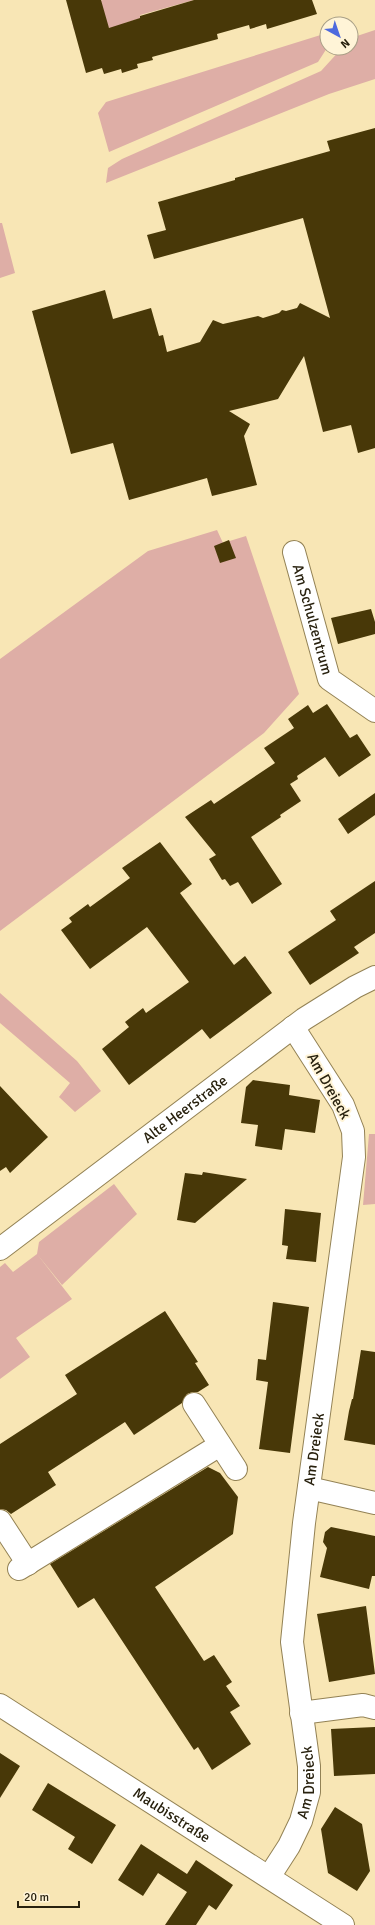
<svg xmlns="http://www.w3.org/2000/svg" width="375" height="1925" viewBox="0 0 375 1925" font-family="Signika,sans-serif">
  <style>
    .green { fill: #deaea6 }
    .building { fill: #483808 }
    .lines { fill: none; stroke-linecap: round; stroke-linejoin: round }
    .minor-casing { stroke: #938255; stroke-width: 24 }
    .minor { stroke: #fff; stroke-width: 22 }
    .labels { text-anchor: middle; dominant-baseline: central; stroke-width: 4; stroke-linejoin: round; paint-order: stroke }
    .street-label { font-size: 15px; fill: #28210e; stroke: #fff4d7 }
  </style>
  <rect width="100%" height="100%" fill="#f8e6b5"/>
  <!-- green -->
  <path class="green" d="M103,0H194L140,15L141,18L125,23L126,27L110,32L109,27L90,26L74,30L69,9Z
    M375,30V79L329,94L106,183L108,168L122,159L321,71L342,48H351V38Z
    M327,33V48L318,62L109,152L98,113L106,102Z
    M0,223H2L15,273L0,278Z
    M217,530L223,543L246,536L299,694L264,733L0,931V659L148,551Z
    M0,993L77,1061L101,1091L75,1112L59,1097L70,1083L0,1023Z
    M369,1134H375V1204L363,1205Z
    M114,1184L137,1214L62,1285L37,1254L39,1242Z
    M37,1254L72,1299L16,1338L30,1357L0,1379V1267L5,1263L13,1272Z"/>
  <!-- building -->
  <path class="building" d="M66,0H101L109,28L140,18V16L194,0H312L317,14L267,29L266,24L250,29L249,25L217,34L218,39L152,57L153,60L137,64L138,68L122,73L121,69L104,74L102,68L86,73Z
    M375,128V448L358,453L351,425L323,432L304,356L278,399L229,411L250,424L244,436L257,485L212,496L207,478L129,500L113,443L71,454L32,311L105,290L113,319L151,308L159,336L163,335L167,352L200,342L213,320L223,324L258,316L263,318L279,313L282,310L286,311L297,308L300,303L330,318L303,218L154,259L147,235L166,230L158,202L235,180V178L330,151L327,141Z
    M229,540L236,558L220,563L214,546Z
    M371,609L375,622V634L338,644L331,618Z
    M327,704L350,738L357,734L371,755L339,777L325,757L297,776L298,779L290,784L301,801L280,815L281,817L251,837L282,884L252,904L238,882L230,886L225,879L222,880L209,859L216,855L185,817L211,800L214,804L275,763L264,748L294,728L288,719L308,705L313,713Z
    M375,793V815L348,834L338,819Z
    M160,842L192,884L180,893L234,965L245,956L272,993L210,1039L202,1029L129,1085L102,1049L129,1027L125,1022L143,1008L146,1013L189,982L147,927L90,969L61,930L72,922L69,918L88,904L90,907L130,878L122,868Z
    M375,881V933L354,947L359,953L310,985L288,952L336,920L330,911Z
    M253,1080L290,1085L289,1095L320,1100L315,1133L285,1129L282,1150L255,1146L258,1125L241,1123L246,1087Z
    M0,1086L48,1137L10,1173L6,1167L0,1171Z
    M203,1172L247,1179L195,1223L177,1220L185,1173L202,1175Z
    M285,1209L321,1213L316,1262L286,1259L288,1246L282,1245Z
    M273,1302L309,1307L290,1453L259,1449L268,1382L256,1380L258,1359L266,1360Z
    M165,1311L198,1362L195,1363L209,1385L198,1392H193L187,1394L182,1403L134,1435L125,1422L48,1472L56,1485L11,1514L6,1510L0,1509V1444L77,1394L65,1375Z
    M361,1350L375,1352V1445L344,1440L349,1411L352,1399H353Z
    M208,1467L220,1473L238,1497L233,1534L155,1587L204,1661L214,1655L232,1682L226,1686L240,1706L230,1712L251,1744L212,1770L198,1747L194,1750L94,1598L78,1608L50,1564Z
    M331,1527L375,1536V1576H372L369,1589L320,1577L327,1548L323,1542L325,1532Z
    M366,1606L375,1674L329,1682L317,1614Z
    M375,1727V1774L334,1776L331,1729Z
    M0,1753L20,1766L0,1798Z
    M48,1783L116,1825L92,1864L68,1849L75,1837L32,1810Z
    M335,1807L362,1824L370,1871L357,1891L328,1873L321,1829Z
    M141,1844L187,1874L196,1860L233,1885L216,1910L209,1905L196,1925H165L187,1892L158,1873L143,1896L118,1880Z"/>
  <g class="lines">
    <defs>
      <g id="minor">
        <path id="s1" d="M294,552L329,679L375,711"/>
        <path id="s2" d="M0,1249L304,1019L355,987L375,977"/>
        <path d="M194,1404L236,1469"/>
        <path d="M309,1488L375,1503"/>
        <path d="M0,1521L28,1564"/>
        <path d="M19,1569L220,1445"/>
        <path id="s3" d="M0,1705L343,1925"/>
        <path d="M301,1713L363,1705L375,1708"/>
        <path id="s4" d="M269,1877L289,1846L301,1821L309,1792V1766L292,1642L304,1523L354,1157L353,1131L343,1105L293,1027"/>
      </g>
    </defs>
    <!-- minor casing -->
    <use href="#minor" class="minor-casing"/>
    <!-- minor -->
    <use href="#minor" class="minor"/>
  </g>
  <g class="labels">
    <!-- street labels -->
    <g class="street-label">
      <text stroke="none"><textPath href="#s1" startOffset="70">Am Schulzentrum</textPath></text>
      <text transform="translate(329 1086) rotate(61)">Am Dreieck</text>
      <text stroke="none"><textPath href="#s2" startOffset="232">Alte Heerstraße</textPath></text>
      <text stroke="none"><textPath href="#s4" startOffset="440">Am Dreieck</textPath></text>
      <text stroke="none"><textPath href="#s4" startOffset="104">Am Dreieck</textPath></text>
      <text stroke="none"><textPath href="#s3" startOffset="204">Maubisstraße</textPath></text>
    </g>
  </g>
  <!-- north arrow -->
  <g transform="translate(339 36) rotate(140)"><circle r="19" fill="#fff4d7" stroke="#a9a087"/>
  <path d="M0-3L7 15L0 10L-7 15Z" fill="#4e6ade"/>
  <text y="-6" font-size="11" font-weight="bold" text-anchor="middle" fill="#28210e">N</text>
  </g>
  <!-- scale -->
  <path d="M18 1901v6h61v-6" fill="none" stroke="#28210e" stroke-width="2"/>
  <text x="24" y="1901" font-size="12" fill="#28210e" stroke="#fff4d7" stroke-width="3" paint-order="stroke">20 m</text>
</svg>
